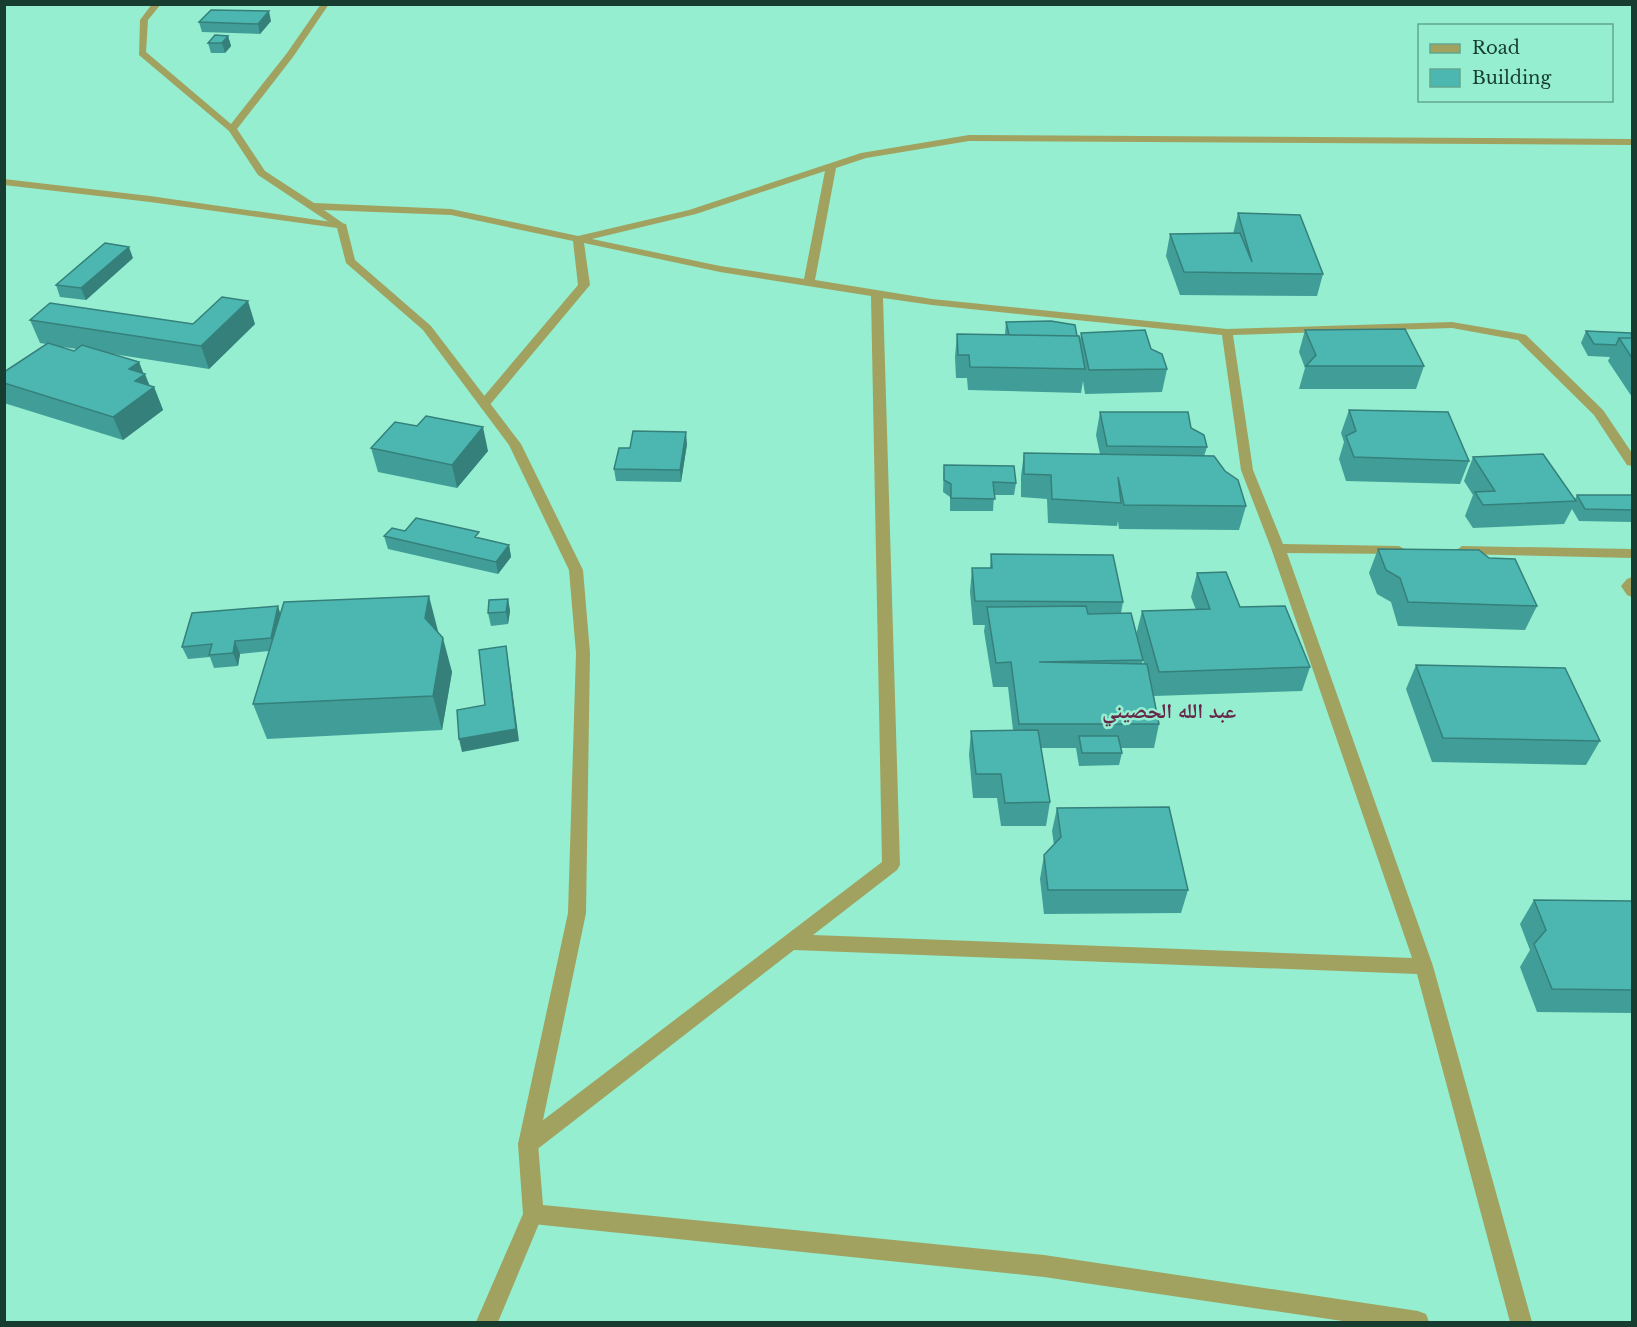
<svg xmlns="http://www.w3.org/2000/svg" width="1637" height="1327" viewBox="0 0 1637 1327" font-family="'Libre Baskerville','Noto Naskh Arabic',serif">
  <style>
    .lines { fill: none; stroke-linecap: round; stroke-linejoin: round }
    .minor { fill: #a1a25f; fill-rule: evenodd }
    .tertiary { fill: #a1a25f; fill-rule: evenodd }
    .wall { fill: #419d97; fill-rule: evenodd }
    .shaded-wall { fill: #35807b }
    .building { fill: #4cb7b0; stroke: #35807b; stroke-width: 1.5 }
    .labels { text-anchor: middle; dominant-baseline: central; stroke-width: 5; stroke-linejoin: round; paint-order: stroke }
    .quarter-label { font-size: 21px; font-weight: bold; fill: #672749; stroke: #94eecf }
  </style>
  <rect width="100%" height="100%" fill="#94eecf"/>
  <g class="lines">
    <!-- minor -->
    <path class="minor" d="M152,4H161L148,20L146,52L231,124L287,53L321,4H329L293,57L237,129L265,171L314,203L451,209L578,236L689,210L861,153L969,135L1632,139V145L969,141L866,158L836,168L815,280L932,299L1227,329L1452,322L1522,334L1526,335L1603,410L1632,453V466L1627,465L1594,415L1518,340L1452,328L1233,335L1253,470L1283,544L1399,546L1406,550L1399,554L1287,553L1433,966L1532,1322H1510L1417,974L794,950L535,1151L528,1153L521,1151L518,1144L521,1137L882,862L871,296L720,272L584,243L590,285L488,407H480V401L578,285L573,241L451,215L324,210L347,226L338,228L258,175L229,131L139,55L140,20ZM825,171L804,279L720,266L592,239L696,214ZM883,298L932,305L1222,335L1241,470L1271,548L1412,958L813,935L897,870L900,865Z
      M1462,546L1632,549V558L1457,554L1455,551Z
      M1632,577V597L1627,595L1621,586L1627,579Z
      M533,1204L540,1207L543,1214L498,1322H476L526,1207Z"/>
    <!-- tertiary -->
    <path class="tertiary" d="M4,179L150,196L346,224L355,260L431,326L521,444L583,570L590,653L586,913L538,1144L543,1205L1044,1255L1418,1311L1426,1314L1429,1322H1349L1044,1277L533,1224L526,1221L523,1214L518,1144L568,913L576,653L569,570L509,445L423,330L346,263L337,228L150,202L4,185Z"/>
  </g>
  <!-- wall -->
  <path class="wall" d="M271,21L260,34L202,32L199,22Z
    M228,36L231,46L225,53H211L208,43Z
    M1238,213L1323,274L1317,296L1180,295L1166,256L1170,234H1233Z
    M133,258L86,300L60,297L56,285Z
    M30,320L193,324H255L209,369L113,354L139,362L143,373L150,386L154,387L163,410L123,440L4,403V372L46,344L40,343ZM56,346L77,349L74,351Z
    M1006,322L1077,336L1080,340L1081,333L1151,349L1167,369L1162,392L1085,394L1083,381L1081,393L968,390L967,378H956L955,357L957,334L1005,335Z
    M1305,330L1424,366L1416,389H1299L1305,368L1299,352Z
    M1586,331L1632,335V397L1608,361L1610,357L1588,356L1581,343Z
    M1349,410L1469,461L1460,484L1346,481L1339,459L1344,442L1341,433Z
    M1100,412L1191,428L1207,447L1204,456L1246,506L1239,530L1119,529L1118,521L1117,526L1048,523L1047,499L1021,497V476L1024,453L1100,454L1096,435Z
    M687,444L681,482L616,481L614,469Z
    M371,448L488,451L457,488L378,472Z
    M1473,457L1575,499L1577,495H1632V522L1579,521L1572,509L1564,524L1473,528L1465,516L1473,495L1464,481Z
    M944,465L1016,483L1014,495H994L993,511H950V497L943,492Z
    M405,531L480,538L509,545L511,557L498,574L388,549L384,536Z
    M1378,549L1537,606L1525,630L1398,626L1391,602L1377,594L1369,573Z
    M991,554L1123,602L1121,613L1136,635L1142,611L1196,610L1191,597L1197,573L1240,607L1310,667L1302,691L1154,696L1159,724L1154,748H1121L1122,753L1119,765L1079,766L1076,748H1041L1050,802L1046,826H1001L997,798H973L969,755L971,731L1013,730L1008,687H993L984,631L985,625H973L970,592L972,568H990ZM1137,637L1144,664L1142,663L1143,660Z
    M508,599L510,611L508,624L491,626L488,613Z
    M280,613L438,631L452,672L442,730L267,739L253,704L269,651L240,654L238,666L214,668L210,657L188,659L182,647Z
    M1416,665L1600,741L1586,765L1432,762L1406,689Z
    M1057,808L1188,890L1181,913L1044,914L1040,879L1044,855L1054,845L1052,831Z
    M1534,900L1632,901V1013L1537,1012L1520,967L1530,950L1520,924Z"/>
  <!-- shaded-wall -->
  <path class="shaded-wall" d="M269,11L271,21L260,34L258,24Z
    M228,36L231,46L225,53L222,43Z
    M129,247L133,258L86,300L81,288Z
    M248,301L255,324L209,369L201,346Z
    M139,362L144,375L145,374L151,389L154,387L163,410L123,440L113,417L129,369Z
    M483,427L488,451L457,488L452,465Z
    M686,432L687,444L681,482L680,470Z
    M509,545L511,557L498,574L496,562Z
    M429,596L438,631L434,653L425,618Z
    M508,599L510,611L508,624L506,612Z
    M278,606L282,619L276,650L271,638Z
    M443,638L452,672L442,730L433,696Z
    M235,641L240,654L238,666L233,653Z
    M506,646L508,659L519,741L462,752L459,739L516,729Z"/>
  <!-- building -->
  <path class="building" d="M211,10L269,11L258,24L199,22Z
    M215,35L228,36L222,43H208Z
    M1238,213L1300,215L1323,274L1184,272L1170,234L1240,233L1252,262Z
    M105,243L129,247L81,288L56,285Z
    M222,297L248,301L201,346L30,320L50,303L193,324Z
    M1051,321L1075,325L1077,336L1009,335L1006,322Z
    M1405,329L1424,366H1306L1316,355L1305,330Z
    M1145,330L1151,349L1162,354L1167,369L1089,370L1081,333Z
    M1586,331L1631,333L1632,338H1619L1616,345L1594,344Z
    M957,334L1079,336L1085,369L970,367L969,355H958Z
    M1619,338H1632V358Z
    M48,343L74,351L82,345L139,362L129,369L145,374L135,381L154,387L113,417L4,383V372Z
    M1349,410L1448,412L1469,461L1354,457L1346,436L1356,431Z
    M1100,412H1188L1191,428L1204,435L1207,447L1107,446Z
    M426,416L483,427L452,465L371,448L395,422L417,426Z
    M633,431L686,432L680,470L614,469L619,448H630Z
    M1024,453L1214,456L1225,471L1238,480L1246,506L1124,505L1118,477L1121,503L1052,499L1051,475L1024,474Z
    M1543,454L1576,501L1483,505L1475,492L1495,491L1473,457Z
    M944,465L1014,466L1016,483L993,482L995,499L951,498V484L944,480Z
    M1577,495H1632V510L1585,509Z
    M416,518L479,532L475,537L509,545L496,562L384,536L392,528L405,531Z
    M1378,549L1479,550L1489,558L1515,559L1537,606L1408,602L1400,578L1386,570Z
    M991,554L1113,555L1123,602L975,601L972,568H992Z
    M1226,572L1240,607L1285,606L1310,667L1159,672L1142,611L1210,609L1197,573Z
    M429,596L425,618L443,638L433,696L253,704L284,602Z
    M508,599L506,612L488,613L489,600Z
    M278,606L271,638L235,641L233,653L209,655L212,644L182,647L192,613Z
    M1086,606L1088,614L1131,613L1143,660L1039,662L1147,664L1159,724H1019L1011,662L996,663L987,607Z
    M506,646L516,729L459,739L457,710L485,705L479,650Z
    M1416,665L1565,668L1600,741L1443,738Z
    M1038,730L1050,802L1005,803L1001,774H976L971,731Z
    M1079,736H1118L1122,753H1082Z
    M1169,807L1188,890H1048L1044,855L1061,837L1057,808Z
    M1534,900L1632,901V990L1552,989L1534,944L1546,930Z"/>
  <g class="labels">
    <!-- quarter labels -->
    <g class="quarter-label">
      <text x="1169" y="711">عبد الله الحصيني</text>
    </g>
  </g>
  <!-- border -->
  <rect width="1637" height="1327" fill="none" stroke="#173d31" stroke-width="12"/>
  <!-- legend -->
  <rect x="1418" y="24" width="195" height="78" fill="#94eecf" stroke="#62a790" stroke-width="1.5"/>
  <rect x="1430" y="44" width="30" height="9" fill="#a1a25f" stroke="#62a790" stroke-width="1.5"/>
  <text x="1472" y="54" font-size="18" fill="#173d31">Road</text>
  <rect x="1430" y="69" width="30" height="18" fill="#4cb7b0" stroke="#62a790" stroke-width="1.5"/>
  <text x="1472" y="84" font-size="18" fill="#173d31">Building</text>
</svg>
